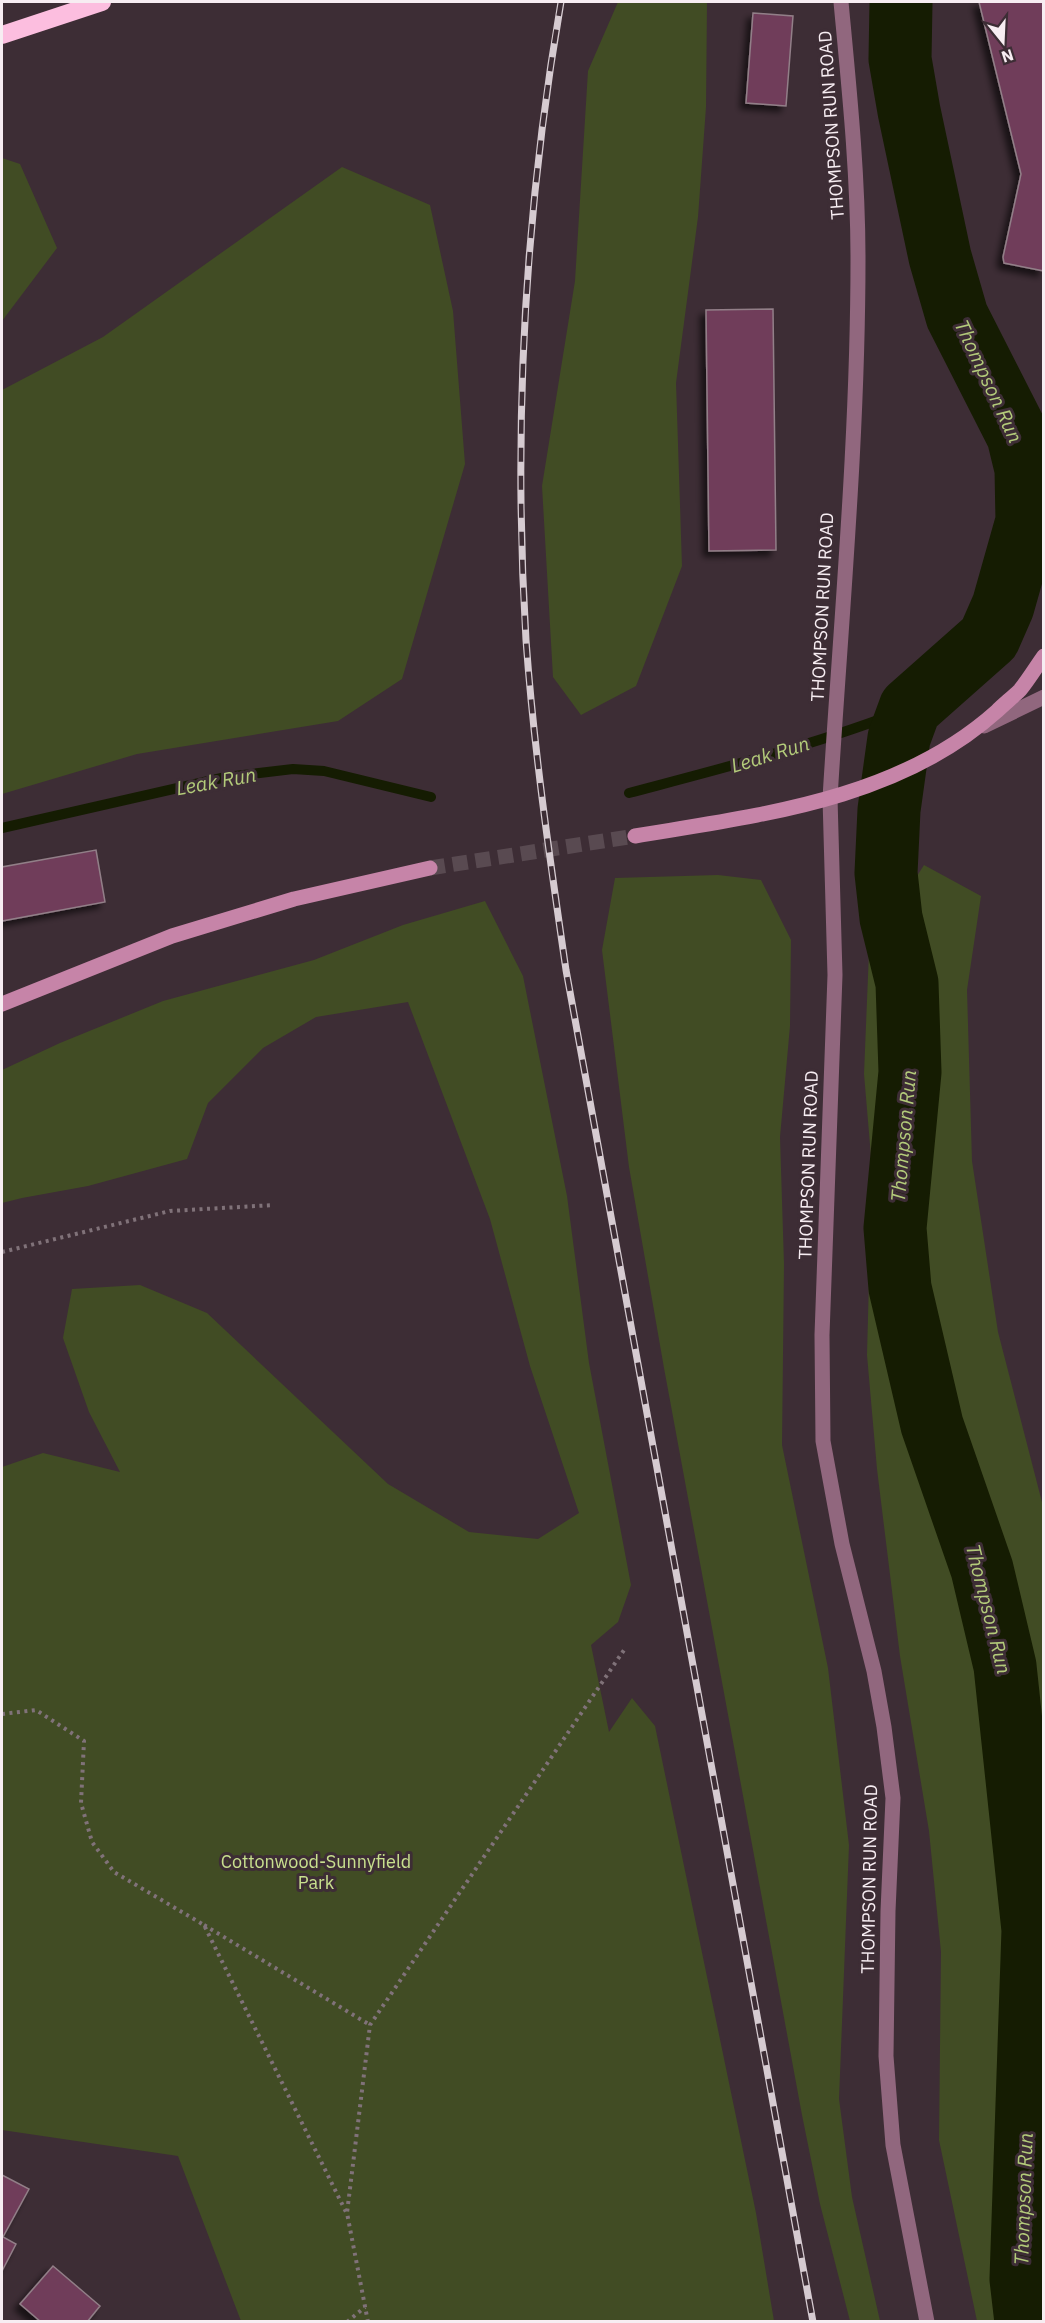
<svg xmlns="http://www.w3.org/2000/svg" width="1045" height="2323" viewBox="0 0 1045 2323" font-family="'IBM Plex Sans',sans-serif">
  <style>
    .green { fill: #414c24 }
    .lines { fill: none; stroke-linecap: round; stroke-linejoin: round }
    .stream { stroke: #151c02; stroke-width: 10 }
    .river { stroke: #151c02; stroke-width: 63 }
    .building { fill: #6f3e5a; stroke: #927f88; stroke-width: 1.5; filter: url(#shadow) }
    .secondary-tunnel { stroke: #594a51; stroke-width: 15; stroke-dasharray: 15 8; stroke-linecap: butt }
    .path { stroke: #807279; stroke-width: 4; stroke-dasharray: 3 4.5; stroke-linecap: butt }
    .minor { stroke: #91677e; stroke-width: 15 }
    .tertiary { stroke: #91677e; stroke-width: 15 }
    .secondary { stroke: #c684a8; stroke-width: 15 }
    .motorway { stroke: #fcbedf; stroke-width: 18 }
    .rail-casing { stroke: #d6cbd1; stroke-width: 7 }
    .rail { stroke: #3d2d35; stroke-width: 4.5; stroke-dasharray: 14; stroke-linecap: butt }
    .labels { text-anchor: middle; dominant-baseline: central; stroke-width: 6; stroke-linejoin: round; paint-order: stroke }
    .street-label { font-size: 18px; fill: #f7edf2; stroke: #3d2d35 }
    .park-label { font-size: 18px; fill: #c8e08e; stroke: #3d2d35 }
    .water-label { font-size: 20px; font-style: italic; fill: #b3cb7a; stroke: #3d2d35 }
  </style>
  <defs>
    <filter id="shadow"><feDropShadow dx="-5.5" dy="5.5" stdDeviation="3" flood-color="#0009"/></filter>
  </defs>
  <rect width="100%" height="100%" fill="#3d2d35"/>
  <!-- green -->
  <path class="green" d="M618,2H707L706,107L698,217L676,383L682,566L636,686L581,715L553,677L542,486L575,281L588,71Z
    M2,158L20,164L57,248L2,321Z
    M342,167L430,205L453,311L465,464L402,679L338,721L137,754L2,794V390L103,337Z
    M924,865L981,896L967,990L972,1161L998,1332L1043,1506V2321H977L939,2140L941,1952L929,1831L900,1656L877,1469L867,1355L872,1168L864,1074L869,952Z
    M718,875L761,880L791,940L790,1026L780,1137L784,1264L782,1445L828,1668L849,1845L839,2099L852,2197L880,2321H850L820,2204L802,2115L664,1368L629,1167L602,950L615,878Z
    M485,901L523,976L567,1196L589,1363L631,1585L618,1622L591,1645L609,1732L632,1698L655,1726L756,2213L774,2321H241L178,2156L2,2130V1467L43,1453L120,1472L89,1412L63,1338L72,1289L140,1285L207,1313L388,1484L469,1532L538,1539L579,1513L530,1366L490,1219L408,1002L316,1017L263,1048L208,1103L187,1159L88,1186L22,1198L2,1203V1070L60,1043L163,1001L314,960L403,925Z"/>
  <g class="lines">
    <!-- stream -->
    <path class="stream" d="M629,793C723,768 819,744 910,708
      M2,828L226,777L293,769L324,771L431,797"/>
    <!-- river -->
    <path class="river" d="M901,2L900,59L909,111L940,257L957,316L1018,436L1026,469L1027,521L1003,606L989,638L910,708L899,738L889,810L886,873L891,918L907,983L910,1072L895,1228L900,1288L932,1425L982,1569L1005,1666L1033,1930L1021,2279L1026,2322"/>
  </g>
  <!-- building -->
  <path class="building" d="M979,2H1044V271L1004,263L1003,257L1021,174Z
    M753,13L793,16L786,106L746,103Z
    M773,309L776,550L709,551L706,310Z
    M96,850L105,902L2,921V867Z
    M2,2175L29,2189L3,2237L16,2244L2,2271Z
    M53,2266L100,2306L87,2322H41L20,2304Z"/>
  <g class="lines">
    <!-- secondary-tunnel -->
    <path class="secondary-tunnel" d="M430,868L635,836"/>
    <!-- path -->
    <path class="path" d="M2,1252L170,1211L274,1205
      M2,1714L36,1710L84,1741L81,1803L92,1842L114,1872L204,1925L346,2212
      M204,1925L370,2025
      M347,2322L365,2307
      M368,2322L347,2213L370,2025L624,1650"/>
    <!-- minor -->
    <path class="minor" d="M830,798C841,619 858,439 858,259C858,173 849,87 841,2"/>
    <!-- tertiary -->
    <path class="tertiary" d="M984,726L1044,697
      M830,798L835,975L822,1335L823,1441L842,1544L874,1671L884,1727L893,1798L888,1911L886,2056L893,2145L927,2322"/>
    <!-- secondary -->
    <path class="secondary" d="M635,836C760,815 898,800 997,711C1004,704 1013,697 1020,690C1029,679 1036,667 1044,656
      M2,1004L172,936L294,899L430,868"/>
    <!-- motorway -->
    <path class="motorway" d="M2,35L102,2"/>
    <defs>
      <path id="rail" d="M561,2C525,211 513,427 526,640C534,751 550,860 566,970L813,2322"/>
    </defs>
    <!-- rail casing -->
    <use href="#rail" class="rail-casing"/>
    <!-- rail -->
    <use href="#rail" class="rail"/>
  </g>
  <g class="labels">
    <!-- street labels -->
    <g class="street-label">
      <text transform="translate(831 125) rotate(-94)">THOMPSON RUN ROAD</text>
      <text transform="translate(822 607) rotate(-87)">THOMPSON RUN ROAD</text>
      <text transform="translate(808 1165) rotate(-88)">THOMPSON RUN ROAD</text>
      <text transform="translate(869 1879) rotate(-89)">THOMPSON RUN ROAD</text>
    </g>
    <!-- park labels -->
    <g class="park-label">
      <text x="316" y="1861">Cottonwood-Sunnyfield<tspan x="316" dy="21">Park</tspan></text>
    </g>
    <!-- water labels -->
    <g class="water-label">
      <text transform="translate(989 381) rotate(65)">Thompson Run</text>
      <text transform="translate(770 754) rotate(-17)">Leak Run</text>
      <text transform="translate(216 781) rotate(-10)">Leak Run</text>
      <text transform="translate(903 1136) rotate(-85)">Thompson Run</text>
      <text transform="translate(989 1609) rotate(76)">Thompson Run</text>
      <text transform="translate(1023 2199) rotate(-88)">Thompson Run</text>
    </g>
  </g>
  <!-- border -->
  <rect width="1045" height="2323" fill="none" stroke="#f7edf2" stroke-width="6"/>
  <!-- north arrow -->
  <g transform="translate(1003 42) rotate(162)" stroke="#3d2d35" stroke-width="4.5" paint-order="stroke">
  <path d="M0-4.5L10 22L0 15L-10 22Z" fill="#f7edf2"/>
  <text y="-9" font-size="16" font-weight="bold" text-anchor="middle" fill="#f7edf2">N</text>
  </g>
</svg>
